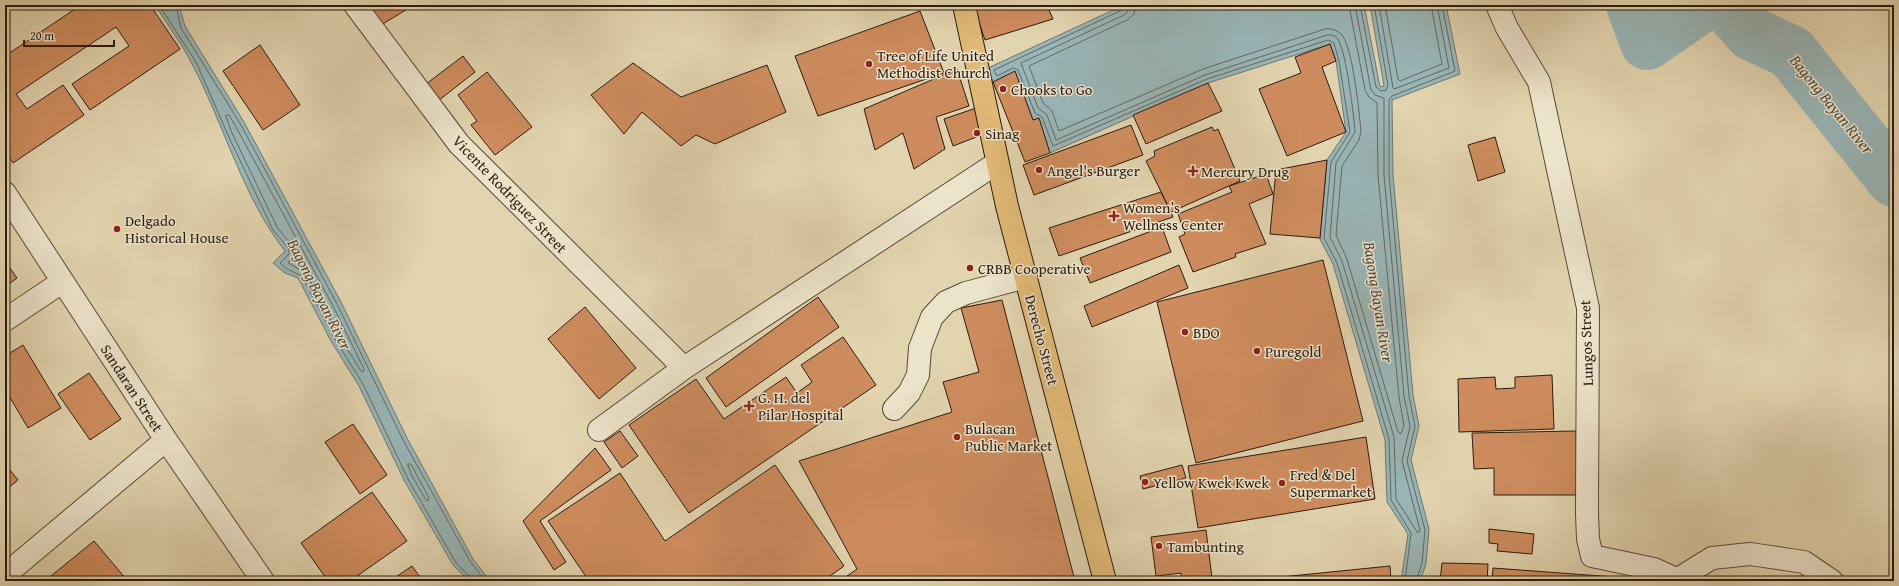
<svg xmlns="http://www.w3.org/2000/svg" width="1899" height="586" viewBox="0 0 1899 586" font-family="'Gentium Book Plus',serif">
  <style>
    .water { fill: #99b5b6; stroke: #6d7873 }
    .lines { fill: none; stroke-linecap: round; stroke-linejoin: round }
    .shore { stroke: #626862; stroke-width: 1 }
    .river { stroke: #99b5b6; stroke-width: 54 }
    .building { fill: #ce8c5e; stroke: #2b1c0e }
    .minor-casing { stroke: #594a36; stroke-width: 24 }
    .major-casing { stroke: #2b1c0e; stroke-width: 24 }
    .minor { stroke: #ece3cb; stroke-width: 22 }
    .major { stroke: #e1ba78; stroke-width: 22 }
    .poi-dot { fill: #8f2418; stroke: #ece3cb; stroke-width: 1.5 }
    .labels { text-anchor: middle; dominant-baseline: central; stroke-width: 3; stroke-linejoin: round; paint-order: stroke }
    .poi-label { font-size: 15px; fill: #2b1c0e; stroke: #ece3cb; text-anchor: start }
    .street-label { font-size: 15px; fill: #2b1c0e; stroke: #ece3cb }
    .water-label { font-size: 16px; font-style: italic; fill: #4c4a40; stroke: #ece3cb }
  </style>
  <rect width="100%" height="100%" fill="#e2d4af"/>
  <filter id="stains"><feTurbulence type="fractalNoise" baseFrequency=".005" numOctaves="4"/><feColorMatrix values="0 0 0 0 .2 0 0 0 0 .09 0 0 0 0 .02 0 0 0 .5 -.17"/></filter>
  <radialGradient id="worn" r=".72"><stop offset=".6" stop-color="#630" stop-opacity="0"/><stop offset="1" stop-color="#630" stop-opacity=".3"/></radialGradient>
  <!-- water -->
  <path class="water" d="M155,5H179L185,26L244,122L341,302L407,438L473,559L490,581H469L453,565L404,480L359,386L331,341L298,278L285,273L273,263L285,251C243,198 224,124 192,64C182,44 167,24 155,5Z
    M1124,5H1364L1380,87L1384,86L1370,5H1446L1460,74L1392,100L1393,175L1413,395L1419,426L1411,460L1429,529L1426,564L1420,581H1401L1408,534L1387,502L1385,440L1333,264L1320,239L1327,160L1346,132L1336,61L1330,44L1208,83L1050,153L1039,118L1033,120L1015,72L993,82L988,68Z
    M1617,5H1650L1648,26L1668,28L1672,50L1659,56H1647L1635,36L1627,12Z
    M1695,5H1752L1721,26L1695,9Z"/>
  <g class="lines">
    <!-- shore -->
    <path class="shore" d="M159,5L196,62L228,135L273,230L289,249V254L280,263L287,269L302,276L335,339L363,384L408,479L456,563L470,577L472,581
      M176,5L181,28L241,125L337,304L403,440L470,561L485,581
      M1125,5L1122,10L994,70L997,76L1013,68L1018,70L1035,113L1042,117L1053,146L1207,79L1328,40L1334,43L1339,61L1350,132L1331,162L1324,238L1337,263L1389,439L1391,500L1411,533L1405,581
      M1130,5L1128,11L1124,15L1021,63L1038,108L1047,115L1056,140L1205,75L1327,35C1331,35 1335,35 1338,39C1346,52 1354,115 1355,132L1336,163L1330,237L1342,261L1394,437L1396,499L1418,533L1420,530L1402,461L1410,426L1404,396L1384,175V98L1375,95L1371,90L1355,5
      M1136,5L1134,14L1127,20L1029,66L1043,103L1052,111L1059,131L1203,69L1325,29C1331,28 1337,30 1342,35C1353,49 1359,111 1361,131L1359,140L1342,166L1336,235L1347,259L1398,432L1401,434L1404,426L1399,397L1378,176L1377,103L1369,97L1365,90L1349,5
      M1360,5L1376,87L1381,91L1386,90L1388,85L1374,5
      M1379,5L1393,88L1394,89L1449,68L1437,5
      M1385,5L1398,79L1400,81L1442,64L1431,5
      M1624,5L1631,10L1638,34L1649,51L1658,52L1667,47L1665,33L1648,30L1645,28L1646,5
      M1699,5L1700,8L1721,20L1745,5
      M1647,36L1660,37L1661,45L1652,46L1647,39Z
      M226,115H229L236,127L333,306L364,369L363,372L361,371L339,336L306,273L288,263L294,254L293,247L277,227L232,133Z
      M408,464H411L429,498L428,501L426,500L412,476Z
      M1416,581L1422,563L1425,530L1407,461L1415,426L1409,396L1389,175V100L1392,96L1455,71L1442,5"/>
    <!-- river -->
    <path class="river" d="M1633,5L1647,43L1702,5
      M1726,5L1752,34L1791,52L1894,180"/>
  </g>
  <!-- building -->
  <path class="building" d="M81,5H150L180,49L90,110L72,84L129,46L116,27L16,94L27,109L63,85L84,115L13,163L5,151V56Z
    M366,5H414L381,25Z
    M973,5H1064L1049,10L1053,19L985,40Z
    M920,11L944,73L818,116L795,56Z
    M1330,44L1336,61L1322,67L1346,132L1287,156L1259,89L1301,73L1295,57Z
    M260,45L300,105L263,130L223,71Z
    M463,56L475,72L438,101L426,84Z
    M633,63L681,97L767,65L786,112L715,144L696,135L681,146L642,112L624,134L591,95Z
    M957,69L969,106L936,117L945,149L914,169L903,133L875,150L864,109Z
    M1015,71L1033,120L1039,118L1050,153L1025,162L993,82Z
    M487,72L532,127L495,155L471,125L477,121L458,95Z
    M1208,83L1222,111L1146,144L1133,115Z
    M979,107L987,133L953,146L944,119Z
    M1131,125L1143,155L1034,195L1023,165Z
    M1212,127L1214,131L1218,129L1240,181L1171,212L1146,161L1155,156L1154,151Z
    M1495,137L1505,172L1478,181L1468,145Z
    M1327,160L1320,238L1270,234L1276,170Z
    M1266,174L1273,194L1249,204L1266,244L1235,254L1236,257L1193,272L1179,237L1185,234L1178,214L1232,192L1229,186Z
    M1161,192L1173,217L1059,256L1049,228Z
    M1162,227L1171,252L1090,283L1080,258Z
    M1323,260L1363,421L1196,463L1157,302Z
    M5,261L17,278L5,287Z
    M1179,265L1188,288L1092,327L1084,306Z
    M818,297L839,327L726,407L706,378Z
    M1002,300L1075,581H840L857,569L799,461L952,412L943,382L979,372L961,308Z
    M585,307L636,368L599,399L548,339Z
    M843,337L876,385L689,513L629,425L696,379L724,419L786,377L797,393L812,382L801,365Z
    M23,345L61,408L28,428L5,389V356Z
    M89,373L121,419L90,440L58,394Z
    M1552,375L1554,429L1459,432L1458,379L1495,377L1496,389L1515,388V377Z
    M353,424L387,475L360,494L325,442Z
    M620,431L638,456L622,468L604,442Z
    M1576,431V495H1494V468L1474,469L1472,433Z
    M1366,437L1375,499L1198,528L1188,466Z
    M595,448L611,470L540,521L566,562L554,570L523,521Z
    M5,464L18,480L5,491Z
    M775,465L844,566L823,581H589L548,521L620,473L665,541Z
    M1182,465L1186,478L1143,489L1140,476Z
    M372,492L407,541L350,581H328L301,543Z
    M1489,529L1534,534L1532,554L1497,551L1498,544L1489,543Z
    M1206,530L1212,578L1182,581L1181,573L1156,576L1151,537Z
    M94,541L126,579L124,581H45Z
    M1442,563L1488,564L1487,581H1440Z
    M412,566L423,581H390Z
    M1390,566L1391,581H1242Z
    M1493,568L1668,581H1492Z"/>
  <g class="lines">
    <defs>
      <path id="minor" d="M355,5L459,144L684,368
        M1497,5L1507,28L1539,82L1588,308L1587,514L1588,539L1592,556L1654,569L1680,581
        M5,193L166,440L263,581
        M5,320L62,282
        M894,409L909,393L918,375L920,348L932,317L946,302L966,293L1026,277
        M599,430L684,368L997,163
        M5,575L166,440
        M1678,579L1712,558L1750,554L1804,562L1832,581"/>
      <path id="major" d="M964,5L1007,206L1105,581"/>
    </defs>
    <!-- minor casing -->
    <use href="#minor" class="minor-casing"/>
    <!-- major casing -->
    <use href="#major" class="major-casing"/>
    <!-- minor -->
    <use href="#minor" class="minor"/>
    <!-- major -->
    <use href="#major" class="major"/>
  </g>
  <!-- markers -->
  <g class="poi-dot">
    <circle cx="869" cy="64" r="4"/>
    <circle cx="1003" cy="89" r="4"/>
    <circle cx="977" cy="133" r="4"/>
    <circle cx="1039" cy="170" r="4"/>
    <path d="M1191 165h4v4h4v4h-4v4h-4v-4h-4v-4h4z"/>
    <path d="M1112 210h4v4h4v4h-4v4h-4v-4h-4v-4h4z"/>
    <circle cx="117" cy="229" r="4"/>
    <circle cx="970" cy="268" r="4"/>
    <circle cx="1185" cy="332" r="4"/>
    <circle cx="1257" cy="351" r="4"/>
    <path d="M747 400h4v4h4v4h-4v4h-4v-4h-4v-4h4z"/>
    <circle cx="957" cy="437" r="4"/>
    <circle cx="1145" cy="482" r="4"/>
    <circle cx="1282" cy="483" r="4"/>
    <circle cx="1159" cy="546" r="4"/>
  </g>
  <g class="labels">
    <!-- poi labels -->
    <g class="poi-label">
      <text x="877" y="55">Tree of Life United<tspan x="877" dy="17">Methodist Church</tspan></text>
      <text x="1011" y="89">Chooks to Go</text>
      <text x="985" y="133">Sinag</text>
      <text x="1047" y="170">Angel's Burger</text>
      <text x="1201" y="171">Mercury Drug</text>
      <text x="1123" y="207">Women’s<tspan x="1123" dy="17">Wellness Center</tspan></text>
      <text x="125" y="220">Delgado<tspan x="125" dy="17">Historical House</tspan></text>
      <text x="978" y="268">CRBB Cooperative</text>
      <text x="1193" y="332">BDO</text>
      <text x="1265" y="351">Puregold</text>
      <text x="758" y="397">G. H. del<tspan x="758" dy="17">Pilar Hospital</tspan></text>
      <text x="965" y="428">Bulacan<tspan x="965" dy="17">Public Market</tspan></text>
      <text x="1290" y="474">Fred &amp; Del<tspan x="1290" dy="17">Supermarket</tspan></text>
      <text x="1153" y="482">Yellow Kwek Kwek</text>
      <text x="1167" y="546">Tambunting</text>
    </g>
    <!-- street labels -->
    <g class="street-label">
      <text transform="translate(510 194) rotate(46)">Vicente Rodriguez Street</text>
      <text transform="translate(1042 340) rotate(75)">Derecho Street</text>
      <text transform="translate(1586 343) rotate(-92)">Lungos Street</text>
      <text transform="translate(132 388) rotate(57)">Sandaran Street</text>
    </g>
    <!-- water labels -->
    <g class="water-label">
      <text transform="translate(1832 104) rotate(51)">Bagong Bayan River</text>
      <text transform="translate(320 294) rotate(63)">Bagong Bayan River</text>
      <text transform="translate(1379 302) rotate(81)">Bagong Bayan River</text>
    </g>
  </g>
  <!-- margin -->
  <rect width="1899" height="586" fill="none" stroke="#e2d4af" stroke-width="20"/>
  <rect x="6" y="6" width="1887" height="574" fill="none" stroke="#2b1c0e" stroke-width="2"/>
  <rect x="10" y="10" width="1879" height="566" fill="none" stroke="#2b1c0e"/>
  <!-- scale -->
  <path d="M24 40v6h90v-6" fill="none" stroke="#2b1c0e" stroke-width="2"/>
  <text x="30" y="40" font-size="12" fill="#2b1c0e" stroke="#ece3cb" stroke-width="3" paint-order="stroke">20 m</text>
  <rect width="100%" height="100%" filter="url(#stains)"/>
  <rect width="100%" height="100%" fill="url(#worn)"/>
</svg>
